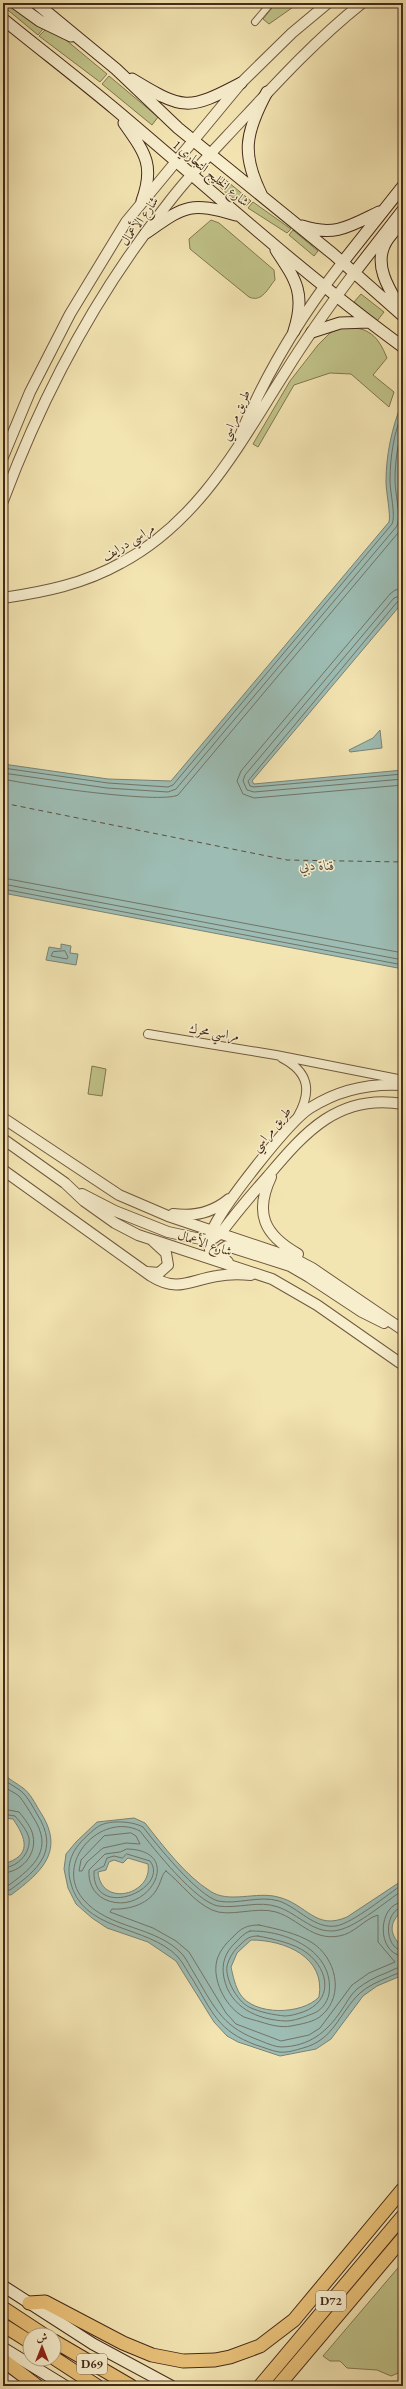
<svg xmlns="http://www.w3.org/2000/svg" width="406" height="2389" font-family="'EB Garamond',Amiri,serif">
<rect width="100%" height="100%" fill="#f3e5b2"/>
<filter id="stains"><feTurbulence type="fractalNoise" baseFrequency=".005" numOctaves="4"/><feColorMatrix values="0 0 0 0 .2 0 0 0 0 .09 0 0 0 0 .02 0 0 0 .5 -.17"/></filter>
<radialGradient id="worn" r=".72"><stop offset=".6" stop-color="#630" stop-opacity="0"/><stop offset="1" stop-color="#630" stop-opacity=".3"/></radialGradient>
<path fill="#c0c389" stroke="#837652" d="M 3,3 L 7,3 L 47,24 L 38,35 L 3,6 Z
M 276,3 L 299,3 L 269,24 L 263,19 Z
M 49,26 L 107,74 L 100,82 L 39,36 Z
M 109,76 L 158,117 L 152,125 L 102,84 Z
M 222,177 L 251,201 L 246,206 C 235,199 225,194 217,183 Z
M 253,202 L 291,229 L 287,233 L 248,208 Z
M 211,220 L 219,223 L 274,270 L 275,280 C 268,288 262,303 249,297 L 190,249 L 189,239 Z
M 293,230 L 318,251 L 314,256 L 289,235 Z
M 361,294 L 384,312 L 377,321 L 354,302 Z
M 344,327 C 369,327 378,336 387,358 L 373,375 L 394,392 L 389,407 L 351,374 L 330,373 L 294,385 L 258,447 L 253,444 L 290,381 L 318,345 L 330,333 Z
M 92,1066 L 106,1069 L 102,1096 L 88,1094 Z
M 403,2262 L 403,2371 L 391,2376 L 377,2370 L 347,2368 L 340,2361 L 330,2361 L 323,2356 Z"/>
<path fill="#9dbdb4" stroke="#7a8276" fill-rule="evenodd" d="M 402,402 L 403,602 L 252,781 L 254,784 L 403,770 L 403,969 L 3,893 L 3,764 L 108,779 L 171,781 L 389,522 C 391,516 386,491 386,482 C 386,454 392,428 402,402 Z
M 380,730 L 382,748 L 350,752 L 349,750 L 373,738 Z
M 61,944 L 71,946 L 70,953 L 78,954 L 76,965 L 46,960 L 49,947 L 61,949 Z
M 3,1774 C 9,1779 16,1783 23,1788 C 30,1793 35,1803 39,1810 C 66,1850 43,1871 11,1895 L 3,1894 L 3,1864 C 33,1856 26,1838 13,1819 L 3,1818 Z
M 134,1818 L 145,1823 C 164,1847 185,1875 210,1891 C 229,1904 256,1891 278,1897 C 307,1904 315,1931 347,1917 L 403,1880 L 403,1910 C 387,1924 390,1935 403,1948 L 403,1975 L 377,1986 L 363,1996 L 331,2039 L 316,2049 L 280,2056 L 238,2042 L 227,2036 L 214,2022 L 176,1961 L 148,1942 L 107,1928 L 92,1918 L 76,1904 L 68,1888 L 64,1869 L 66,1854 L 76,1842 L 97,1822 ZM 128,1858 L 148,1864 C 153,1895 101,1908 98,1872 L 106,1870 L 109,1862 L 114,1860 L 123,1863 ZM 251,1940 C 285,1940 326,1957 319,1997 C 302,2015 254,2016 240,1994 C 235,1986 233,1976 231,1967 L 237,1953 Z"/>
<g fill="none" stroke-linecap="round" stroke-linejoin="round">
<path stroke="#727467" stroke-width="1" d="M 403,454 L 401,481 L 403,508
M 403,589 L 395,590 L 390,594 L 241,771 L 237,781 L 243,794 L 254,798 L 403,785
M 403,595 L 394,598 L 245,775 L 243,781 L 247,790 L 254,792 L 403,779
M 403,600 L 398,601 L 248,781 L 250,786 L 254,787 L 403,774
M 3,768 L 108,783 L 168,787 L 173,785 L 392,524 C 396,516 390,492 390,481 C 390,456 394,433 403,410
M 3,773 L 107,788 L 168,792 L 176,789 L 397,526 C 401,516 395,493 395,480 C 395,461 398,443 403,425
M 3,779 C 30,785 160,804 178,795 L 403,527
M 3,878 L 403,953
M 3,884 L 403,960
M 3,889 L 403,965
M 65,951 L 68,957 L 67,959 L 51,956 L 53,952 Z
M 3,1779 C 9,1784 16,1787 21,1791 C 28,1797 33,1807 37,1814 C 60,1850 39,1869 10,1890 L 3,1890
M 3,1786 C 8,1790 14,1792 19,1796 C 24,1802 29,1810 33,1817 C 54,1849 35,1866 9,1885 L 3,1885
M 3,1809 L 19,1812 C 24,1818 32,1828 33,1836 C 37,1855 21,1872 3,1873
M 3,1814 L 15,1816 C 20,1822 27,1830 29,1838 C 31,1853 18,1867 3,1868
M 131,1833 L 136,1836 L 140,1844 L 126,1843 L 103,1848 L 87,1862 L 82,1871 L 79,1871 L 81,1860 L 104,1836 Z
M 127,1849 C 187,1850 147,1920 104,1899 C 93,1893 88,1882 89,1870 L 105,1854 L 120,1852 Z
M 127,1854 L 150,1861 C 171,1889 92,1922 94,1871 L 104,1866 L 107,1858 L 114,1856 L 122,1858 Z
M 166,1871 C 182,1884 193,1901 212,1910 C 229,1918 256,1906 276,1912 C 299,1919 312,1941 339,1936 C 354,1934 364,1919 378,1915 L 378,1942 L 395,1962 L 369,1973 L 352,1985 L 320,2028 L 309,2035 L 281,2041 L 236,2024 L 226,2013 L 189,1952 L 176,1941 L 153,1928 L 110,1912 L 112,1909 C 129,1910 150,1904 158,1887 C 161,1882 162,1873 166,1871 Z
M 403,1884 C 387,1895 353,1923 336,1926 C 314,1929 299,1908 279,1901 C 259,1895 237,1905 218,1901 C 197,1895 157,1845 143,1827 C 132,1821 107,1819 96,1828 C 79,1842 65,1856 70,1880 C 81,1933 147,1924 178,1957 C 184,1964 188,1973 193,1980 C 213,2013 218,2031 256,2045 C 263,2047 272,2051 279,2052 C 287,2053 296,2050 303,2048 C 334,2040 339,2013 360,1993 C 368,1986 379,1981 389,1977 C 393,1975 398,1973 403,1972
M 403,1890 C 385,1902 359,1925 339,1930 C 315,1936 299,1914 278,1907 C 259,1900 238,1909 218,1906 C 196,1902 154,1849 140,1831 C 101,1811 53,1863 83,1899 C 109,1930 156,1925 183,1955 C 187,1960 190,1967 194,1973 C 212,2003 221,2026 256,2039 C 264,2042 274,2047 282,2047 C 309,2046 326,2033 341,2011 C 346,2004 350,1995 357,1989 C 366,1982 375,1977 386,1973 C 391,1971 397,1967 403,1967
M 403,1902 C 377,1904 376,1954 403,1956
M 403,1907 C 384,1910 383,1948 403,1951
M 259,1925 C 277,1929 296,1933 311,1942 C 336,1957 345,1995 322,2015 C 315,2022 301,2024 291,2026 C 282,2028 270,2025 261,2022 C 255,2020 249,2019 244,2017 C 227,2008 214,1984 216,1965 C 217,1954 225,1944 233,1937 C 241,1928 247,1925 259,1925 Z
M 250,1931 C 286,1930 335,1951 329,1994 C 327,2003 321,2011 312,2014 C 304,2017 294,2021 286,2021 C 257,2020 230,2007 224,1978 C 221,1964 225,1952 236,1942 C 240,1938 244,1933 250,1931 Z
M 258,1936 C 273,1939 294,1943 307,1953 C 330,1971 333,2001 303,2012 C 297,2014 290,2016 285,2016 C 274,2015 259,2012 249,2007 C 237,2001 225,1979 227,1966 C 229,1958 234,1950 240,1945 C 246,1939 249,1936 258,1936 Z"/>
<path stroke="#5c4f40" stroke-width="1" stroke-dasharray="5 4" stroke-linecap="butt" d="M 3,803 L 287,860 L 403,862"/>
<g stroke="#715940" stroke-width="8">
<path id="pedestrian" d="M 255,22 L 271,3"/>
</g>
<g stroke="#715940" stroke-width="10">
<path id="minor" d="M 148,1034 L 276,1055 L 403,1080
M 282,1058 C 309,1072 312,1091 298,1116
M 3,2375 L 18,2386"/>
</g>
<g stroke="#715940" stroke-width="12">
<path id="tertiary" d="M 239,438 C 265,375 300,317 342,263
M 3,457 L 30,392 L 70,314 L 126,222 L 241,83 L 292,33 L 328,3
M 3,501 C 43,394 98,291 169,202 C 191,173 217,147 242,120 C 280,79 318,38 362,3
M 3,598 C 44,592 84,584 121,563 C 200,521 240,443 286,371 C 307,337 330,305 354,273
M 3,1118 L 119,1195 L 168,1216 L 293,1258 L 312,1268 L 403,1330
M 3,1139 L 65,1183 L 84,1201 L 115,1223 L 138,1235 L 272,1279 L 317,1305 L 403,1365
M 3,1170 L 151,1276 C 178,1293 190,1280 217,1276 C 228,1274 240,1274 251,1275
M 271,1177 C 254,1213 264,1235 298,1254
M 82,1194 L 115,1211 L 168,1232 L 205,1240 L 214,1238 L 221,1233 C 236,1213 252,1194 268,1176 C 305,1132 339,1093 403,1104
M 173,1214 C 194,1217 212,1213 229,1199
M 212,1258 C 209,1249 208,1240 212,1231 C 221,1208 289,1121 310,1108 C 338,1090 370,1083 403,1085
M 228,1262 L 221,1255 L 222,1249 L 227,1246 L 290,1266 L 309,1277 L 362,1312 L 384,1323
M 147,1272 L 159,1273 L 168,1265 L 166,1253 L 153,1241"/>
</g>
<g stroke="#462a1a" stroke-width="13">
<path id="secondary" d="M 15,3 L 40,21 L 71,36
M 36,3 L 116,69 L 178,128 L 333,254 L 403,316
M 3,19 C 41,50 79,79 116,110 C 211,190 303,274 403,347
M 132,79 C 183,110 188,111 241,83
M 124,123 C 145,153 155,165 142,201
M 262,196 C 241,154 245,133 267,92
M 302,226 C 335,237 350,226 379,212
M 146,233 C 185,206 189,201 236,215
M 276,250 C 296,280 306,294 294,331
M 342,263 L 403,186
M 354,273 L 403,210
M 403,313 C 392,293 374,269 384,246 C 388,236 397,229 403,221
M 312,332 L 340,323 L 369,322
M 3,2286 L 93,2344 L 171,2386
M 3,2348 L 65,2386"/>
</g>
<g stroke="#462a1a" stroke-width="15">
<path id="primary" d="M 29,2303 L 45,2302 L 123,2343 L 152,2355 L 183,2361 L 215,2360 L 230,2357 L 260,2346 L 294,2320 L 403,2189
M 3,2308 L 44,2335
M 3,2325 L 30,2342
M 54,2341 L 131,2386
M 54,2358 L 97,2386
M 3,2360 L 37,2386
M 260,2386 L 403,2216
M 278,2386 L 403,2238"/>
</g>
<use href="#pedestrian" stroke="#f7eecd" stroke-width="6"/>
<use href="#minor" stroke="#f7eecd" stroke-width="8"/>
<use href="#tertiary" stroke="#f7eecd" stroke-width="10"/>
<use href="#secondary" stroke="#f7eecd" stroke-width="11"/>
<use href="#primary" stroke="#eac279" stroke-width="13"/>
</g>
<g text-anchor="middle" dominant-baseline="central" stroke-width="3" stroke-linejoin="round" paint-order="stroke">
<g fill="#f7eecd" stroke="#7b6550" stroke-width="1">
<rect x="316" y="2291" width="30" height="20" rx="3"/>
<rect x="77" y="2354" width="30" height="20" rx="3"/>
</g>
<g font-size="12" font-weight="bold" fill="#462a1a">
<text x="331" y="2301">D72</text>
<text x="92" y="2364">D69</text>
</g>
<g font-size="13" fill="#462a1a" stroke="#f7eecd">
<text transform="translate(211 173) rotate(40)">شارع الخليج التجاري 1</text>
<text transform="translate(139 221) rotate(-55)">شارع الأعمال</text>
<text transform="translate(235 415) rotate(-65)">طريق مراسي</text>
<text transform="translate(128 542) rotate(-32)">مراسي درايف</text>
<text transform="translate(214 1032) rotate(9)">مراسي محرك</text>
<text transform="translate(271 1129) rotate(-50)">طريق مراسي</text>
<text transform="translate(205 1243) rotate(18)">شارع الأعمال</text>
</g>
<g font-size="14" font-style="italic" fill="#5c4f40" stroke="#f7eecd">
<text x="317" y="865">قناة دبي</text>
</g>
</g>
<rect width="406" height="2389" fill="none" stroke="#f3e5b2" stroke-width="16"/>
<rect x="4" y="4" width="398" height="2381" fill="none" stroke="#462a1a" stroke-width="2"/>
<rect x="8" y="8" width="390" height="2373" fill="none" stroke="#462a1a"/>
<g transform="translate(42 2347)"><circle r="19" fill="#f7eecd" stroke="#b0a085"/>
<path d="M0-3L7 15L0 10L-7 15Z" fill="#8f2418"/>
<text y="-6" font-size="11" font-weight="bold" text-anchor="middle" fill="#462a1a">ش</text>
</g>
<rect width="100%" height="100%" filter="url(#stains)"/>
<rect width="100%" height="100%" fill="url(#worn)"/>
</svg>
